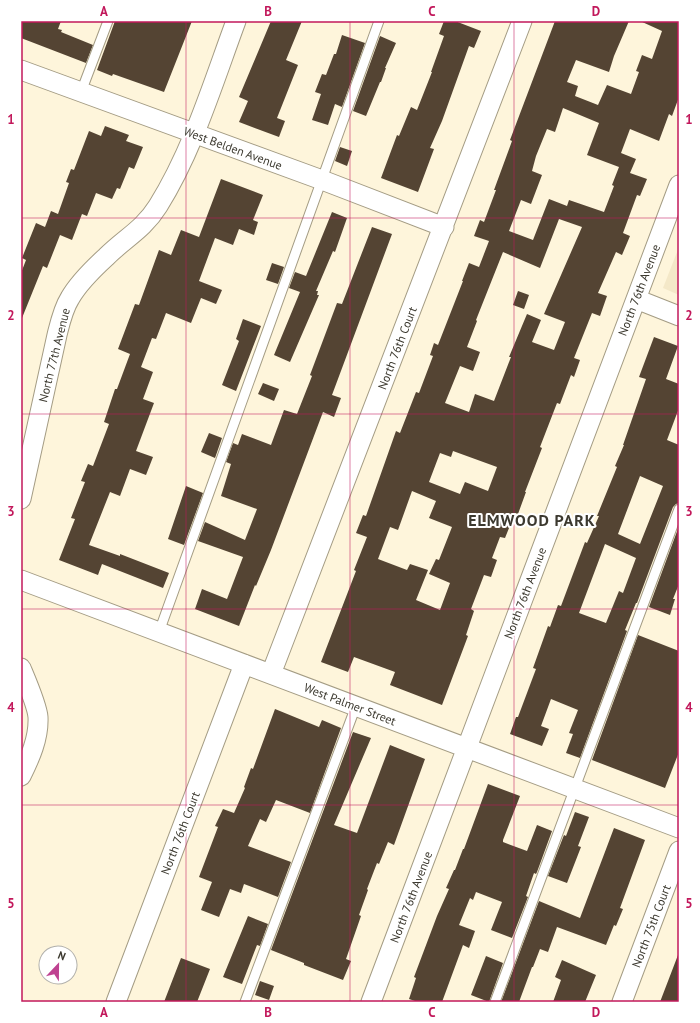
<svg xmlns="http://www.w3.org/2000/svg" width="700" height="1023" font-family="'PT Sans',sans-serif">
<rect width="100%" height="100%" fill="#fef5db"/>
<path fill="#f4e8c8" d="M 679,247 L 679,295 L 663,288 Z"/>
<path fill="#544433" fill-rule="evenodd" d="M 21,21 L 61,21 L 58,29 L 62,30 L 61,32 L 93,45 L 86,63 L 21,38 Z
M 115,21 L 192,21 L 164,92 L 113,74 L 112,76 L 97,70 Z
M 271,21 L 302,21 L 286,60 L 298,65 L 277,118 L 285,121 L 279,137 L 239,122 L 248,101 L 239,97 Z
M 444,21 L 455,21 L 481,31 L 474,48 L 469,46 L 442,121 L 430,148 L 434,149 L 418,192 L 381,178 L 397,135 L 399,136 L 411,107 L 417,110 L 432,72 L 431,72 L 444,36 L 439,34 Z
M 555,21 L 629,21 L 614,56 L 609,72 L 576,60 L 567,82 L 578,86 L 575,96 L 598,105 L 607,85 L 631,94 L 639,72 L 636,71 L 642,55 L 652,59 L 662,31 L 640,21 L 679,21 L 679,97 L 672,116 L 669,114 L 659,141 L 630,129 L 621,153 L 636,159 L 630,173 L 647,179 L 640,196 L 637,195 L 623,233 L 630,236 L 622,255 L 616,252 L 598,293 L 607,296 L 600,316 L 592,313 L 574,358 L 580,360 L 574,377 L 571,375 L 560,404 L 557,403 L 540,447 L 542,448 L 525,492 L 526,492 L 518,514 L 515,513 L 505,538 L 500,537 L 492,558 L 497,560 L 491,577 L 484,575 L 471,609 L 474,611 L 466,635 L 468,636 L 442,705 L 390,685 L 395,672 L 354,657 L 348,672 L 321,662 L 356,571 L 354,570 L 367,537 L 356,533 L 363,515 L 366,516 L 396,431 L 400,433 L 416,392 L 419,393 L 433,356 L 430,355 L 434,343 L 438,345 L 463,281 L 462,281 L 469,263 L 479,267 L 489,241 L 474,236 L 480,220 L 484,222 L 496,190 L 494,190 L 512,141 L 510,140 ZM 563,108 L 599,123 L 587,155 L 619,167 L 612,185 L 614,186 L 604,212 L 569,200 L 567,206 L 549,199 L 533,240 L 509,231 L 521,200 L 531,204 L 542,175 L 532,171 L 536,156 L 547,129 L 555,132 ZM 559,219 L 582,227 L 544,314 L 565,322 L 554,350 L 532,342 L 541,320 L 527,314 L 509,357 L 511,357 L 494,401 L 475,394 L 469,412 L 445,403 L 460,366 L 473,371 L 480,352 L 467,347 L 477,321 L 476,320 L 503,252 L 540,268 ZM 453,451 L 497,467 L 488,491 L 465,482 L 460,494 L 429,482 L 440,453 L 451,457 ZM 412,491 L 436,501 L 429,518 L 452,527 L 439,560 L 436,559 L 429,574 L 450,583 L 440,610 L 416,600 L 428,570 L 410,564 L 407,570 L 378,559 L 390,527 L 398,530 Z
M 342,35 L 365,43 L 342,107 L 335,104 L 328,125 L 312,120 L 321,94 L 315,92 L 322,74 L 326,75 L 334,54 L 336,54 Z
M 380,36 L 396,43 L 385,68 L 386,68 L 381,82 L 380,82 L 366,116 L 353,111 Z
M 105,126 L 129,135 L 126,141 L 143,147 L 134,169 L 129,167 L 120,189 L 117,188 L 112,199 L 96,193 L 87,216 L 82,214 L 72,240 L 60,235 L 47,268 L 43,266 L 22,318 L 21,318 L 21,273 L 26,260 L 22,258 L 36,223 L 45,227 L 51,211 L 58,214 L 69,183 L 66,182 L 71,169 L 74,170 L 89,131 L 101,136 Z
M 340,147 L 352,151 L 347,166 L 335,161 Z
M 221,179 L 263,195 L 253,220 L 258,222 L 254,235 L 239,229 L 233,245 L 215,238 L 199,281 L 222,290 L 216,304 L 201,298 L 191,323 L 166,313 L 156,339 L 152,338 L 141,367 L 153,372 L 143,399 L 154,403 L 136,451 L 153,457 L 146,475 L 130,469 L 120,496 L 110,492 L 89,545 L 120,556 L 120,554 L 169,573 L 163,588 L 102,564 L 98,575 L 59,560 L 75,519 L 71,518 L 85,482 L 81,481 L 88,464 L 93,466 L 109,424 L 104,422 L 115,389 L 117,389 L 130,354 L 118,349 L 135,304 L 139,305 L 159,250 L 171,255 L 181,230 L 199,237 Z
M 332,212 L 347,218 L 335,252 L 333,251 L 316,291 L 318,291 L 317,295 L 319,295 L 290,362 L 274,355 L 300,292 L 289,288 L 295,272 L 306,276 Z
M 372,227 L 392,234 L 332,395 L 341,398 L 334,417 L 323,412 L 271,550 L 256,586 L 255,585 L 239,626 L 195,609 L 202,589 L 227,599 L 243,557 L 198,541 L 205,522 L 245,540 L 257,509 L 221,496 L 231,464 L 226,462 L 233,443 L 238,445 L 242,434 L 271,445 L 284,410 L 297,414 L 312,376 L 310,375 L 337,303 L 342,304 Z
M 272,263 L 284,267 L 278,284 L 266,280 Z
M 518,291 L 529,295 L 524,309 L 513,305 Z
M 243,319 L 261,326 L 236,391 L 222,385 L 239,341 L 236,339 Z
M 654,337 L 678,346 L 666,379 L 679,384 L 679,408 L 667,440 L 679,445 L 679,503 L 676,504 L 673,507 L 637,603 L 636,603 L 625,630 L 627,631 L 580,758 L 566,753 L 573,734 L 569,733 L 578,710 L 551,699 L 541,726 L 549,729 L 542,746 L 510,734 L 516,717 L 518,717 L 536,669 L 533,668 L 548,626 L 550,627 L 558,605 L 561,606 L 585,542 L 587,543 L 599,516 L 597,516 L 617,467 L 615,466 L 624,445 L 623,445 L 646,379 L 639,377 ZM 640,476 L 663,486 L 640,544 L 618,534 ZM 605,544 L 636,558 L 623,593 L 619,591 L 606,623 L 579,613 Z
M 263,383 L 279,389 L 274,401 L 258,394 Z
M 209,433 L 222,438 L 215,458 L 201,452 Z
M 186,486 L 203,493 L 184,545 L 168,539 Z
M 679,526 L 679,584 L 673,599 L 675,599 L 670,615 L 649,607 Z
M 638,635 L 679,651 L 679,752 L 665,788 L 592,760 Z
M 275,709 L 319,727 L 322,720 L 341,728 L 310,813 L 276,800 L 266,822 L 260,819 L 248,846 L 291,862 L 278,897 L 244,884 L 241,893 L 230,889 L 219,917 L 201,910 L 212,882 L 199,877 L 218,827 L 215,826 L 223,809 L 234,813 L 245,788 L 244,787 L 251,768 L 253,769 Z
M 353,732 L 371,738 L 334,825 L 357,833 L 390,745 L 425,759 L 394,845 L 388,842 L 379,864 L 377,863 L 367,889 L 368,890 L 359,915 L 361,916 L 346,959 L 351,961 L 343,980 L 304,965 L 304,963 L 271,950 Z
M 488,784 L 520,796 L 503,840 L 503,842 L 527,851 L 537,825 L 552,831 L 537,872 L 536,874 L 534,873 L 526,896 L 528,897 L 512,938 L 491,930 L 502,902 L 476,892 L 473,900 L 470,898 L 459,925 L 475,931 L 469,948 L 463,945 L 442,1002 L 418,1002 L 409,999 L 416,978 L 414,977 L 437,916 L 449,889 L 446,888 L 454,870 L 455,870 L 463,849 L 464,849 Z
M 575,812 L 589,817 L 578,846 L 581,847 L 567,883 L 548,876 L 564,835 L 566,836 Z
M 614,828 L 645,840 L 620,908 L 623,909 L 616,926 L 614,925 L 606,945 L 557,927 L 548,952 L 540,949 L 533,967 L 532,967 L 519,1002 L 501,1002 L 539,901 L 580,918 Z
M 248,916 L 268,924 L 260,946 L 257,945 L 242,984 L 223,977 Z
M 678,955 L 679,955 L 679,1002 L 660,1002 Z
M 486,956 L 503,963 L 489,1002 L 471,995 Z
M 181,958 L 210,969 L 197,1002 L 164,1002 Z
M 562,960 L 596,975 L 585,1002 L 553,1002 L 561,980 L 555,977 Z
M 260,981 L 274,986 L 269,1000 L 255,995 Z"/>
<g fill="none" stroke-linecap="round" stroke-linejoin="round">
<g stroke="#a49c84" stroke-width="11">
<path id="lane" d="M 81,92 L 108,21
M 159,632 L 379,21
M 245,1002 L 356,706
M 495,1002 L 679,509"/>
</g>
<g stroke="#a49c84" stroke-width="21">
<path id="street" d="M 21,70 L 322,180 L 444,227
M 636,299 L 679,316
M 21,499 L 57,335 C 60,323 63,309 70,298 C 78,284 94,268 106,257 C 125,238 143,230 158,206 C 193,150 213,83 236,21
M 21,580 L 679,828
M 21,668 C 26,680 37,705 38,717 C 39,738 30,758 21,776
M 271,674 L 522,21
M 116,1002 L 244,664
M 371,1002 L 679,185
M 622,1002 L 679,851"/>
</g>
<use href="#lane" stroke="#fff" stroke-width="9"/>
<use href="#street" stroke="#fff" stroke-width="19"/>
</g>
<path fill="none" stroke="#c2185b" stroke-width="1" stroke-opacity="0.55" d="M 186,21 L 186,1002M 350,21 L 350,1002M 514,21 L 514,1002M 21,218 L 679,218M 21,414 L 679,414M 21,609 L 679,609M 21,805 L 679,805"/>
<g text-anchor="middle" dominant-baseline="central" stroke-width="4" stroke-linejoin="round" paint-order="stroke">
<g font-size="12" fill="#3c392f" stroke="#fff">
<text transform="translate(233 148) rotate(20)">West Belden Avenue</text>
<text transform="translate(639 290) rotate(-69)">North 76th Avenue</text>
<text transform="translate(397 348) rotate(-69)">North 76th Court</text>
<text transform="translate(54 355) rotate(-76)">North 77th Avenue</text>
<text transform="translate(525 593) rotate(-69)">North 76th Avenue</text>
<text transform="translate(350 704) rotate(21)">West Palmer Street</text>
<text transform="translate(180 833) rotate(-69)">North 76th Court</text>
<text transform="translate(411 897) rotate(-69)">North 76th Avenue</text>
<text transform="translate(651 926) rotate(-69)">North 75th Court</text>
</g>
<g font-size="16" font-weight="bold" letter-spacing="1" fill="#3c392f" stroke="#fff">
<text x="532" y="520">ELMWOOD PARK</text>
</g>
</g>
<rect width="700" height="1023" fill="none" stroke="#ffffff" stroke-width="44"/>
<g transform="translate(58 965) rotate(22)"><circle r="19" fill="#ffffff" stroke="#b1b0ac"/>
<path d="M0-3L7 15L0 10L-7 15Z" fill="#bf4291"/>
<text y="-6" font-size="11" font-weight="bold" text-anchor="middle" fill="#3c392f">N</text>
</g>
<rect x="22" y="22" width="656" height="979" fill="none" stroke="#c2185b" stroke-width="1.5"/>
<g font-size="13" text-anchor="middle" font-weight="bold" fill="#c2185b">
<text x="104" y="16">A</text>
<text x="268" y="16">B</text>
<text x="432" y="16">C</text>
<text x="596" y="16">D</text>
<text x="11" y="124">1</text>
<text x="689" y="124">1</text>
<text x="11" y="320">2</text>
<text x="689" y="320">2</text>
<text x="11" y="516">3</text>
<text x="689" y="516">3</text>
<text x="11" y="712">4</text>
<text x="689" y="712">4</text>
<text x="11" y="908">5</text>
<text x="689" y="908">5</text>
<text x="104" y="1017">A</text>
<text x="268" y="1017">B</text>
<text x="432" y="1017">C</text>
<text x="596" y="1017">D</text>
</g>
</svg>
